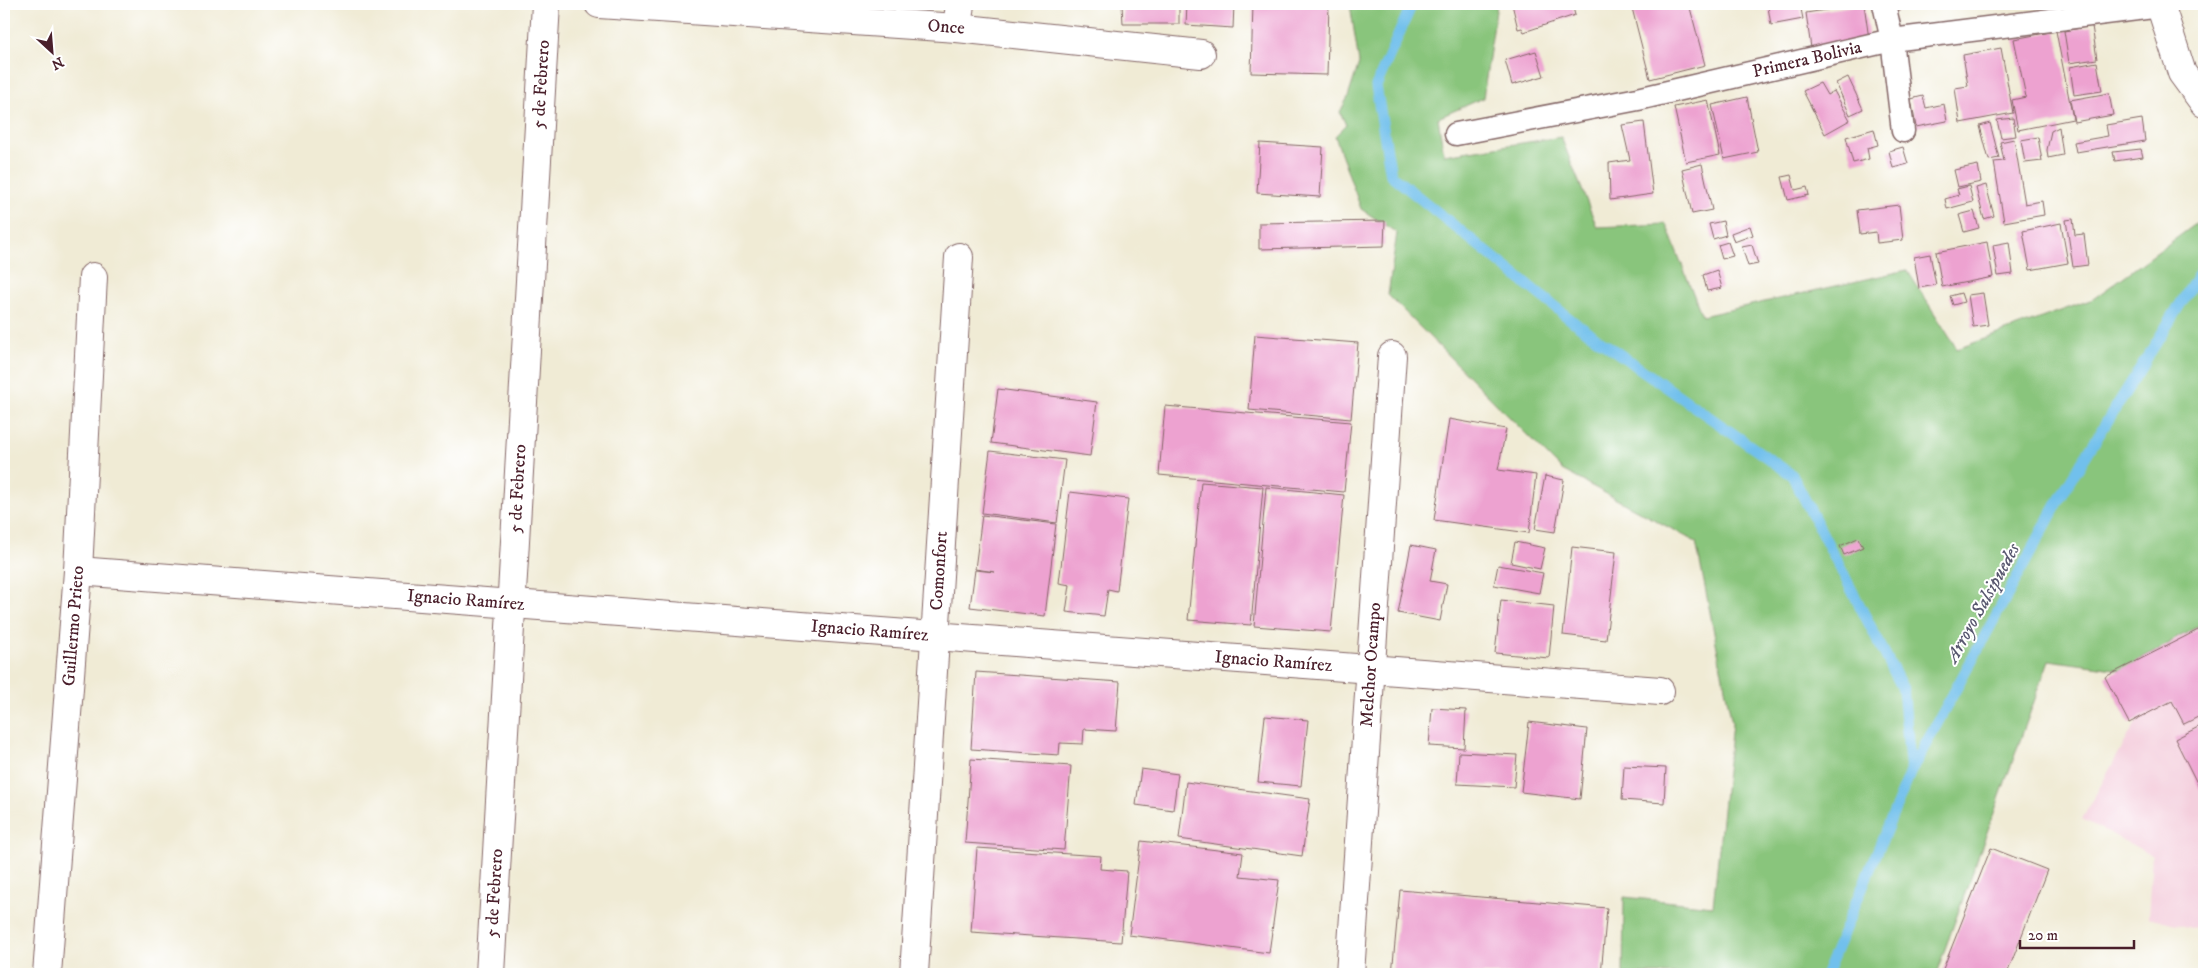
<svg xmlns="http://www.w3.org/2000/svg" width="2208" height="978" font-family="'IM FELL DW Pica',serif">
<rect width="100%" height="100%" fill="#fff"/>
<filter id="ink" filterUnits="userSpaceOnUse"><feTurbulence type="fractalNoise" baseFrequency=".02" numOctaves="2"/><feDisplacementMap in="SourceGraphic" scale="10" xChannelSelector="R" yChannelSelector="G"/><feConvolveMatrix kernelMatrix="1 2 1 2 8 2 1 2 1" color-interpolation-filters="sRGB"/></filter>
<filter id="wash" filterUnits="userSpaceOnUse"><feTurbulence type="fractalNoise" baseFrequency=".0096" numOctaves="4" result="noise"/><feDisplacementMap in="SourceGraphic" scale="20" xChannelSelector="R" yChannelSelector="G"/><feGaussianBlur stdDeviation="1.12" result="paint"/><feColorMatrix in="noise" values="0 0 0 0 0 0 0 0 0 0 0 0 0 0 0 0 0 1.4 0 .05"/><feComposite in="paint" operator="in"/></filter>
<g filter="url(#wash)">
<rect width="100%" height="100%" fill="#f0ebd5"/>
<path fill="#f4cfdd" d="M 2204,623 L 2204,931 L 2148,917 L 2152,855 L 2082,819 L 2145,706 L 2121,670 Z"/>
<path fill="#89c57b" stroke="#6a7253" d="M 1350,4 L 1497,4 L 1483,98 L 1438,118 L 1444,155 L 1561,137 L 1597,227 L 1666,224 L 1702,316 L 1907,270 L 1957,349 L 2093,299 L 2204,218 L 2204,623 L 2121,670 L 2049,660 L 1936,974 L 1623,974 L 1624,897 L 1713,906 L 1732,723 L 1696,542 L 1562,470 L 1388,295 L 1397,233 L 1361,209 L 1335,136 L 1346,125 L 1340,112 L 1348,97 L 1359,63 Z"/>
<g fill="none" stroke-linecap="round" stroke-linejoin="round">
<path stroke="#71c0ec" stroke-width="11" d="M 1412,4 L 1376,86 L 1391,175 L 1575,323 L 1792,475 L 1903,689 L 1911,771
M 1826,974 L 1911,771 L 2067,486 L 2204,266"/>
</g>
<g id="blocks">
<path fill="#eda2d0" d="M 1122,4 L 1179,4 L 1179,24 L 1123,24 Z
M 1187,4 L 1234,4 L 1233,28 L 1186,25 Z
M 1253,4 L 1329,4 L 1327,75 L 1251,73 Z
M 1512,4 L 1572,4 L 1575,15 L 1524,32 L 1522,28 L 1518,29 Z
M 1631,4 L 1689,4 L 1705,65 L 1650,79 Z
M 1788,4 L 1800,4 L 1803,19 L 1771,25 L 1768,7 Z
M 1864,4 L 1869,39 L 1811,48 L 1806,13 Z
M 1893,4 L 1923,4 L 1923,5 L 1895,11 Z
M 2092,26 L 2097,59 L 2069,63 L 2064,31 Z
M 2056,31 L 2073,119 L 2018,130 L 2012,100 L 2026,97 L 2014,39 Z
M 2001,48 L 2013,113 L 1960,123 L 1955,88 L 1968,86 L 1963,55 Z
M 1536,51 L 1544,76 L 1512,85 L 1505,60 Z
M 2097,62 L 2102,91 L 2074,95 L 2070,67 Z
M 1848,77 L 1863,109 L 1850,115 L 1836,83 Z
M 1820,83 L 1827,95 L 1834,91 L 1850,120 L 1825,134 L 1803,91 Z
M 2109,93 L 2113,115 L 2074,122 L 2070,100 Z
M 1923,96 L 1926,108 L 1944,104 L 1947,121 L 1916,127 L 1911,99 Z
M 1747,97 L 1758,152 L 1724,159 L 1712,105 Z
M 1708,100 L 1720,155 L 1686,162 L 1674,107 Z
M 2013,118 L 2016,136 L 2001,138 L 1997,120 Z
M 2142,119 L 2145,141 L 2076,152 L 2074,142 L 2108,136 L 2106,125 Z
M 1644,122 L 1653,194 L 1610,200 L 1609,163 L 1630,160 L 1622,125 Z
M 1990,123 L 1999,158 L 1989,160 L 1980,126 Z
M 2059,127 L 2063,155 L 2048,158 L 2047,150 L 2051,131 Z
M 1874,129 L 1878,145 L 1867,148 L 1869,159 L 1853,163 L 1846,137 Z
M 2038,137 L 2042,161 L 2025,163 L 2021,140 Z
M 2014,139 L 2025,204 L 2042,201 L 2044,215 L 2004,222 L 1994,162 L 2004,161 L 2000,142 Z
M 1260,143 L 1323,147 L 1320,197 L 1257,193 Z
M 1903,147 L 1908,164 L 1893,168 L 1889,151 Z
M 2141,149 L 2143,157 L 2115,161 L 2113,152 Z
M 1702,164 L 1712,210 L 1692,214 L 1682,169 Z
M 1978,165 L 1981,182 L 1958,187 L 1954,170 Z
M 1791,175 L 1795,190 L 1807,187 L 1809,195 L 1788,200 L 1782,177 Z
M 1986,185 L 1994,216 L 1984,219 L 1976,188 Z
M 1969,186 L 1973,202 L 1947,209 L 1945,199 L 1959,195 L 1957,189 Z
M 1899,205 L 1903,240 L 1877,243 L 1876,232 L 1860,234 L 1857,210 Z
M 1974,211 L 1979,228 L 1964,232 L 1959,215 Z
M 2073,219 L 2075,235 L 2084,234 L 2088,265 L 2073,267 L 2066,220 Z
M 1385,221 L 1384,246 L 1259,249 L 1259,223 Z
M 1723,221 L 1726,235 L 1713,239 L 1709,224 Z
M 2061,223 L 2068,263 L 2030,270 L 2023,231 Z
M 1750,226 L 1753,235 L 1734,242 L 1731,233 Z
M 1728,242 L 1733,256 L 1722,259 L 1718,245 Z
M 1987,242 L 1993,277 L 1942,287 L 1936,252 Z
M 2009,242 L 2013,274 L 1998,276 L 1993,245 Z
M 1752,245 L 1758,264 L 1748,266 L 1742,247 Z
M 1930,254 L 1936,285 L 1919,288 L 1914,257 Z
M 1717,270 L 1722,288 L 1707,291 L 1703,275 Z
M 1961,293 L 1964,302 L 1953,305 L 1950,296 Z
M 1983,293 L 1988,325 L 1973,327 L 1968,295 Z
M 1255,335 L 1358,343 L 1351,419 L 1249,410 Z
M 998,389 L 1097,402 L 1090,456 L 991,443 Z
M 1165,406 L 1351,422 L 1344,492 L 1159,475 Z
M 1449,419 L 1506,429 L 1498,470 L 1536,475 L 1529,533 L 1434,520 Z
M 990,451 L 1065,460 L 1057,523 L 982,513 Z
M 1545,476 L 1564,480 L 1555,532 L 1535,529 Z
M 1201,482 L 1263,487 L 1251,625 L 1188,620 Z
M 1266,487 L 1344,495 L 1331,632 L 1254,626 Z
M 1070,492 L 1128,499 L 1117,591 L 1108,589 L 1104,616 L 1066,612 L 1070,585 L 1059,583 Z
M 982,515 L 1056,524 L 1045,616 L 970,607 L 975,570 L 995,572 L 975,569 Z
M 1858,538 L 1863,547 L 1844,555 L 1840,546 Z
M 1515,542 L 1545,548 L 1540,569 L 1511,563 Z
M 1411,545 L 1436,550 L 1430,581 L 1447,584 L 1440,621 L 1398,613 Z
M 1572,547 L 1616,552 L 1606,640 L 1563,635 Z
M 1498,565 L 1543,573 L 1539,593 L 1494,585 Z
M 1501,600 L 1554,606 L 1549,658 L 1495,653 Z
M 2204,627 L 2204,714 L 2184,724 L 2172,701 L 2129,723 L 2105,677 Z
M 976,672 L 1120,682 L 1116,731 L 1084,729 L 1083,744 L 1060,743 L 1059,755 L 971,749 Z
M 1432,708 L 1466,710 L 1464,748 L 1429,746 Z
M 1265,716 L 1308,720 L 1301,786 L 1258,782 Z
M 1529,722 L 1587,729 L 1580,799 L 1521,792 Z
M 2204,724 L 2204,797 L 2175,739 Z
M 1459,752 L 1517,755 L 1514,787 L 1457,784 Z
M 971,759 L 1071,766 L 1064,850 L 965,843 Z
M 1624,766 L 1666,768 L 1664,803 L 1622,800 Z
M 1141,769 L 1178,774 L 1173,810 L 1136,805 Z
M 1186,782 L 1310,799 L 1302,856 L 1179,839 Z
M 1141,841 L 1243,853 L 1240,876 L 1279,880 L 1269,953 L 1129,935 Z
M 977,848 L 1101,856 L 1100,869 L 1127,871 L 1121,942 L 971,932 Z
M 1991,848 L 2047,870 L 2007,974 L 1941,974 Z
M 1400,890 L 1607,908 L 1601,974 L 1392,974 Z"/>
</g>
</g>
<g filter="url(#ink)">
<use href="#blocks" fill-opacity="0" stroke="#846666" stroke-width="1"/>
<g fill="none" stroke-linecap="round" stroke-linejoin="round">
<g stroke="#846666" stroke-width="25">
<g id="service">
<path d="M 1884,4 L 1892,40 L 1903,131"/>
<path id="s1" d="M 1456,134 L 1638,99 L 1892,40 L 2161,6"/>
</g>
</g>
<g stroke="#846666" stroke-width="30">
<g id="minor">
<path id="s2" d="M 599,4 L 957,28 L 1201,54"/>
<path d="M 2160,4 L 2182,73 L 2204,103"/>
<path d="M 957,28 L 960,4"/>
<path id="s3" d="M 78,571 L 1660,691"/>
<path id="s4" d="M 47,974 L 78,571 L 93,277"/>
<path id="s5" d="M 490,974 L 546,4"/>
<path id="s6" d="M 914,974 L 959,257"/>
<path id="s7" d="M 1350,974 L 1392,356"/>
</g>
</g>
<use href="#service" stroke="#fff" stroke-width="22"/>
<use href="#minor" stroke="#fff" stroke-width="28"/>
</g>
</g>
<g text-anchor="middle" dominant-baseline="central" stroke-width="4" stroke-linejoin="round" paint-order="stroke">
<g font-size="18" fill="#4a1f2b" stroke="#fff">
<text stroke="none"><textPath href="#s2" startOffset="348">Once</textPath></text>
<text stroke="none"><textPath href="#s1" startOffset="359">Primera Bolivia</textPath></text>
<text stroke="none"><textPath href="#s5" startOffset="891">5 de Febrero</textPath></text>
<text stroke="none"><textPath href="#s5" startOffset="486">5 de Febrero</textPath></text>
<text stroke="none"><textPath href="#s6" startOffset="404">Comonfort</textPath></text>
<text stroke="none"><textPath href="#s3" startOffset="389">Ignacio Ramírez</textPath></text>
<text stroke="none"><textPath href="#s4" startOffset="349">Guillermo Prieto</textPath></text>
<text stroke="none"><textPath href="#s3" startOffset="794">Ignacio Ramírez</textPath></text>
<text stroke="none"><textPath href="#s3" startOffset="1199">Ignacio Ramírez</textPath></text>
<text stroke="none"><textPath href="#s7" startOffset="310">Melchor Ocampo</textPath></text>
<text stroke="none"><textPath href="#s5" startOffset="81">5 de Febrero</textPath></text>
</g>
<g font-size="19" font-style="italic" fill="#58576f" stroke="#fff">
<text transform="translate(1983 603) rotate(-61)">Arroyo Salsipuedes</text>
</g>
</g>
<rect width="2208" height="978" fill="none" stroke="#fff" stroke-width="20"/>
<g transform="translate(52 52) rotate(154)" stroke="#ffffff" stroke-width="4" paint-order="stroke">
<path d="M0-4L9 19L0 12L-9 19Z" fill="#4a1f2b"/>
<text y="-8" font-size="14" font-weight="bold" text-anchor="middle" fill="#4a1f2b">N</text>
</g>
<path d="M2020 940v8h114v-8" fill="none" stroke="#4a1f2b" stroke-width="2.5"/>
<text x="2028" y="940" font-size="15" fill="#4a1f2b" stroke="#ffffff" stroke-width="4" paint-order="stroke">20 m</text>
</svg>
